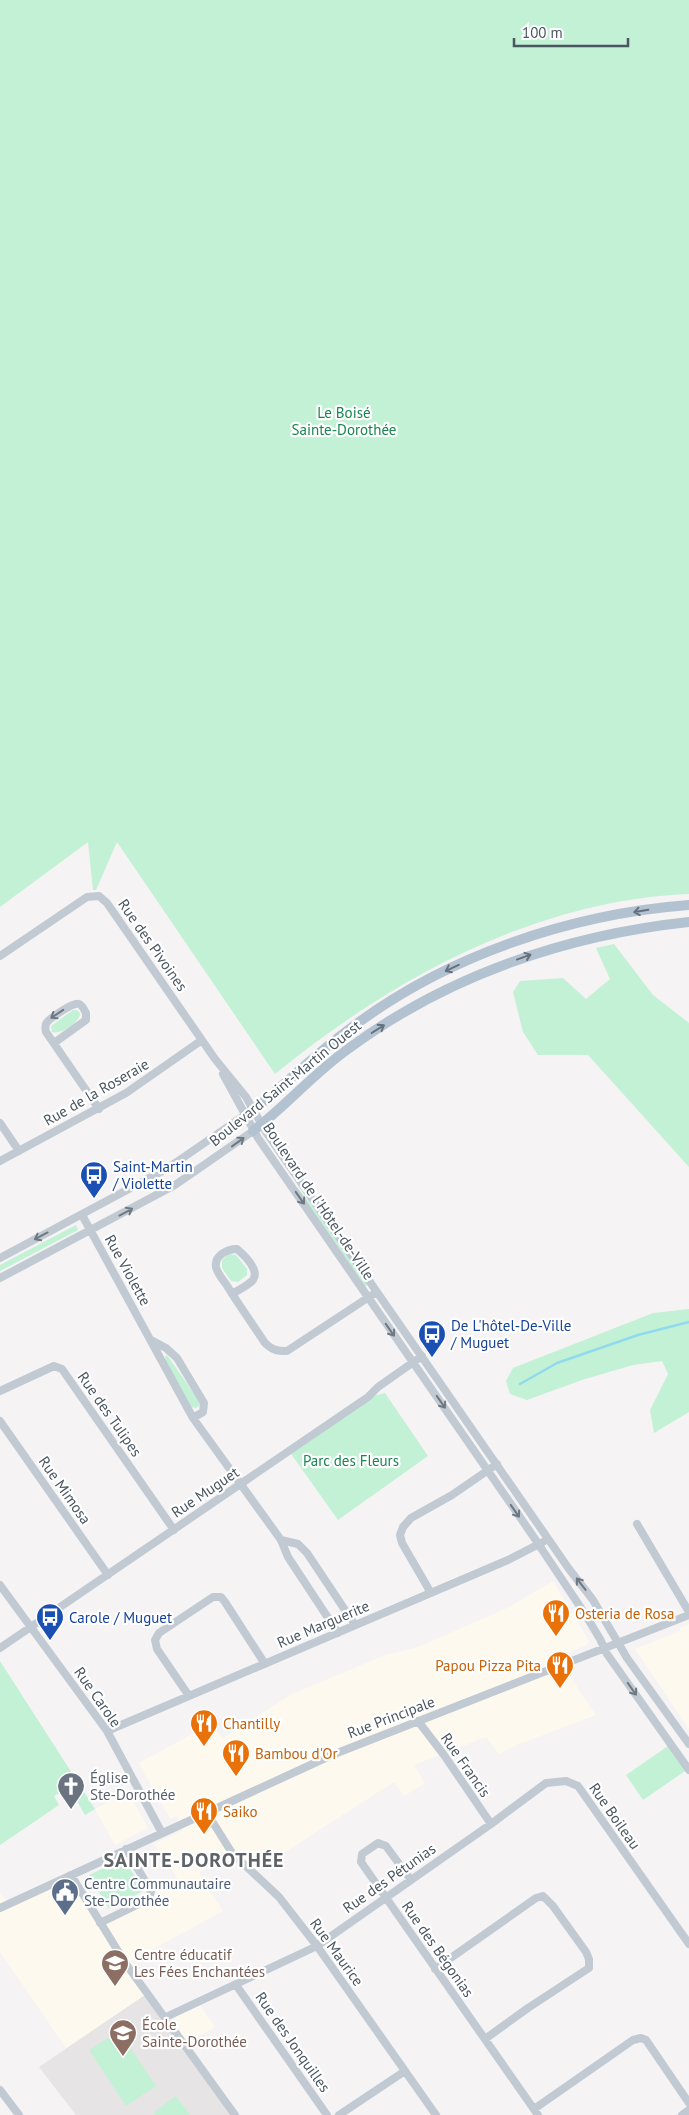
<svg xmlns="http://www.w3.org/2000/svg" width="689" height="2115" font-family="'PT Sans',sans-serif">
<rect width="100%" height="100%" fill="#f5f3f3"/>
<path fill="#fdf9ef" d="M 553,1581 L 589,1641 L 587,1645 L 557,1657 L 596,1715 L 517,1745 L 499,1754 L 486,1737 L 414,1765 L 425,1783 L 404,1796 L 394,1782 L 254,1872 L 232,1853 L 199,1873 L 223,1911 L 131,1961 L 148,1993 L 66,2048 L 0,1952 L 0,1893 L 9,1904 L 71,1875 L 100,1923 L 149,1899 L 178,1879 L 154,1844 L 183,1830 L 177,1816 L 170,1819 L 139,1763 L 210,1724 L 223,1738 L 292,1694 L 385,1655 L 418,1647 L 509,1607 Z
M 689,1624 L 689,1729 L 635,1649 L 680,1631 L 680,1628 Z
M 128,1791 L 148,1828 L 115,1845 L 95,1809 Z
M 197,2001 L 215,2027 L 186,2043 L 166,2017 Z"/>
<path fill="#e6e4e5" d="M 148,1993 L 235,2115 L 76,2115 L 39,2067 Z"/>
<path fill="#c3f1d5" d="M 0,0 L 689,0 L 689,894 C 536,900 391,979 275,1074 L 117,842 L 96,890 L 93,890 L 88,842 L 0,907 Z
M 614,944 L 653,995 L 689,1023 L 689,1167 L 588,1055 L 538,1055 L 523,1032 L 513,992 L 520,981 L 563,978 L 586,999 L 610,979 L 596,948 Z
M 73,1010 L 77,1010 L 80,1013 C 80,1022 61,1035 52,1032 L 51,1026 Z
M 298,1188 L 325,1222 L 368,1284 L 365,1287 L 297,1189 Z
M 76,1225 L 78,1230 L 0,1271 L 0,1265 Z
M 229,1254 L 236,1255 L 247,1269 L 247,1275 L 238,1282 L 231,1281 L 222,1268 L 222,1260 Z
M 689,1309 L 689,1412 L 654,1433 L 650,1410 L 668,1374 L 662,1361 L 633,1365 L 582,1380 L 527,1400 L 510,1394 L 506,1381 L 513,1368 L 653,1313 Z
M 167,1355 L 199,1401 L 200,1405 L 196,1408 L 191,1407 L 166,1361 L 165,1357 Z
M 385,1393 L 428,1456 L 338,1520 L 289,1451 L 368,1397 Z
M 0,1661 L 95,1809 L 85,1815 L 74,1796 L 71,1798 L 65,1790 L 54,1796 L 59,1805 L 0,1845 Z
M 671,1744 L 688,1769 L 643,1800 L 626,1775 Z
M 123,1859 L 145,1890 L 109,1909 L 89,1875 Z
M 119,2031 L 156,2086 L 126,2106 L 89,2050 Z
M 176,2096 L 190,2115 L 155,2115 L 153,2113 Z"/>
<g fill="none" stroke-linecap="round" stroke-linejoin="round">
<path stroke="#90daee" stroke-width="2.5" d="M 520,1384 L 557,1363 L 638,1335 L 689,1322"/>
<path stroke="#c1cad2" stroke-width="8" d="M 0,956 L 87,897 L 99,896 L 107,903 L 215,1059 L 246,1097 L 266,1132 L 569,1569 L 593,1600 L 627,1658 L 689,1744
M 54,1043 L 86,1020 L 86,1013 C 84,1009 82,1005 79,1004 C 73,1002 48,1019 46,1024 C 45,1028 45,1029 46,1032 L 99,1109
M 223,1074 L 258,1138 L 533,1536 L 585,1614 L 600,1639 L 607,1654 L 689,1770
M 0,1123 L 19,1151
M 0,1161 L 126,1093 L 202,1040
M 82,1215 L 193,1418 L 281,1540 L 288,1557 L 338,1633
M 0,1258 L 168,1168 L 245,1115
M 0,1278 L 175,1185 L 253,1131
M 232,1294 C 238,1290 249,1285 253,1280 C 260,1270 244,1255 237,1249 C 228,1249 214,1255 216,1267 C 217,1272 222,1279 226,1284 C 238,1304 252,1323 265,1343 C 272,1350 277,1351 287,1351 L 372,1295
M 151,1340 L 166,1348 L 177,1358 L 204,1403 L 203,1412 L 193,1418
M 0,1391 L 54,1366 L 62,1369 L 174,1530
M 0,1421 L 108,1575
M 637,1524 L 689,1612
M 281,1540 L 298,1544 L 307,1553 L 355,1625
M 0,1585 L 107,1731 L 162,1833
M 431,1593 L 402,1543 L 400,1535 L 403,1527 L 411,1518 L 452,1495 L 497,1464
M 0,1648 L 368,1397 L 378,1387 L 422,1356
M 189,1696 L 157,1649 L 155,1640 L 159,1633 L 213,1597 L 221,1597 L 225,1602 L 265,1664
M 418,1721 L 444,1755 L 491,1824
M 107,1731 L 508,1560 L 543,1542
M 207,1813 L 232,1853 L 279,1897 L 317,1946 L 436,2115
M 71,1875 L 126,1964 L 235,2115
M 411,1880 L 386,1846 L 378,1843 L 362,1854 L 361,1862 L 538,2115
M 0,1908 L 332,1755 L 689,1615
M 100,1923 L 149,1899 L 151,1891 L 126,1849
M 435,1969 L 536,1898 L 543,1896 L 553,1906 L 586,1952 L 589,1959 L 589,1968 L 528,2008 L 485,2039
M 236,1985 L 327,2115
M 166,2017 L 317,1946 L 491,1824 L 546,1783 L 566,1781 L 578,1786 L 689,1944
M 0,2090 L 19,2115
M 534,2109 L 633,2040 L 641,2038 L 646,2040 L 689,2103
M 339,2115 L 405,2071
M 682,2115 L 689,2110"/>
<path stroke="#b3c2d1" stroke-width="10" d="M 245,1115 L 261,1104 C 291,1079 319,1051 351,1028 C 446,956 570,914 689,905
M 253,1131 C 286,1106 314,1073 348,1049 C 448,975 567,935 689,922"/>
</g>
<defs><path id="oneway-shaft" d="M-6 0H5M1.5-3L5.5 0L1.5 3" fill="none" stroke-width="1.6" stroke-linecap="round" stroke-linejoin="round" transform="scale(1.25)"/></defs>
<g stroke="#64717d">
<use href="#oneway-shaft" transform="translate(641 911) rotate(170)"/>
<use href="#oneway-shaft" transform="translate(524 957) rotate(-20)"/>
<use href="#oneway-shaft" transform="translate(452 968) rotate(155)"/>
<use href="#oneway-shaft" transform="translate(378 1029) rotate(-32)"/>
</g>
<g stroke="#6e7983">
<use href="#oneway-shaft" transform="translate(57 1014) rotate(146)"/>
<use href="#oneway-shaft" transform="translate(238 1142) rotate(-36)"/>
<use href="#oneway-shaft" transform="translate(300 1198) rotate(55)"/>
<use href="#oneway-shaft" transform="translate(126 1212) rotate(-28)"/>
<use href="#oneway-shaft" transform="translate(41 1236) rotate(152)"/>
<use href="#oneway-shaft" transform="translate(390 1330) rotate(55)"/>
<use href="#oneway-shaft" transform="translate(441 1402) rotate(55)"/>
<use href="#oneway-shaft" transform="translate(515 1511) rotate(55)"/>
<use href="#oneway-shaft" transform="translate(581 1584) rotate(-128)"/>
<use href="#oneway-shaft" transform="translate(632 1689) rotate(55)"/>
</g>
<defs>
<g id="bus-pin" transform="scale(1.4375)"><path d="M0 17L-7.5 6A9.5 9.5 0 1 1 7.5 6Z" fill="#1a4fb4" stroke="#fff"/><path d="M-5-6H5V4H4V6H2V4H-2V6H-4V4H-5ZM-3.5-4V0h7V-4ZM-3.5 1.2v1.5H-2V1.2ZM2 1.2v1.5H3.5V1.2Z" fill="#fff"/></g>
<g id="restaurant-pin" transform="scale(1.4375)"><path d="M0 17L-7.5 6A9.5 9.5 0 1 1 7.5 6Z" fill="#e8710a" stroke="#fff"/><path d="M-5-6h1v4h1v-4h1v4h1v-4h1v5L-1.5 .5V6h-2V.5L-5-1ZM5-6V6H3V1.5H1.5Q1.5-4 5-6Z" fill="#fff"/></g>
<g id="church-pin" transform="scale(1.4375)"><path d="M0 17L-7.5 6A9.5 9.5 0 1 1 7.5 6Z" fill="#6b7280" stroke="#fff"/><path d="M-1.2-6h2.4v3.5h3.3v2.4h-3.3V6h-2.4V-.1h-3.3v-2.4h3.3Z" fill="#fff"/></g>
<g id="civic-pin" transform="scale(1.4375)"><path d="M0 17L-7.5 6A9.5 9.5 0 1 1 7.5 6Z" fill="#5c6f8a" stroke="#fff"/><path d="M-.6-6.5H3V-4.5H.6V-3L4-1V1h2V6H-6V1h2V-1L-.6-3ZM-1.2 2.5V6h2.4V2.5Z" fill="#fff"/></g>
<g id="school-pin" transform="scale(1.4375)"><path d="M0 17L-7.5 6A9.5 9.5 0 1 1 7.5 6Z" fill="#8d6e63" stroke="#fff"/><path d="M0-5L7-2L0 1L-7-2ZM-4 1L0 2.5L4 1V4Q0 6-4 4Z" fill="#fff"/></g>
</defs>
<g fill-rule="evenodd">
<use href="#bus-pin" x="94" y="1175"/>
<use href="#bus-pin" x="432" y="1334"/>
<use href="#restaurant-pin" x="556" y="1613"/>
<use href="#bus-pin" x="50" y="1617"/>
<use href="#restaurant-pin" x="560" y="1665"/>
<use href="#restaurant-pin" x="204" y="1723"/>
<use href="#restaurant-pin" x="236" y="1753"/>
<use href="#church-pin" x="71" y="1786"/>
<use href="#restaurant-pin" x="204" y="1811"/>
<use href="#civic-pin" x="65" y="1892"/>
<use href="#school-pin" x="115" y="1963"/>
<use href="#school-pin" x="123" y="2033"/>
</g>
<g text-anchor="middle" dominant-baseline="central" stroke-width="4.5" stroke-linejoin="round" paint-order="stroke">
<g font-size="15" fill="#17864f" stroke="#fff">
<text x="344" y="412">Le Boisé<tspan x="344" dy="17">Sainte-Dorothée</tspan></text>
<text x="351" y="1460">Parc des Fleurs</text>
</g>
<g font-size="15" fill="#4a5661" stroke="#fff">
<text transform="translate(153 945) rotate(55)">Rue des Pivoines</text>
<text transform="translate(285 1083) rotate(-39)">Boulevard Saint-Martin Ouest</text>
<text transform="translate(96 1092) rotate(-30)">Rue de la Roseraie</text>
<text transform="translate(319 1201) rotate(56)">Boulevard de l'Hôtel-de-Ville</text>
<text transform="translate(128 1270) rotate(61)">Rue Violette</text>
<text transform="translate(110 1414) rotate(55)">Rue des Tulipes</text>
<text transform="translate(65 1490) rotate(55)">Rue Mimosa</text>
<text transform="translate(205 1492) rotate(-34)">Rue Muguet</text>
<text transform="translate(323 1624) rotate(-23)">Rue Marguerite</text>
<text transform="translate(98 1697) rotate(55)">Rue Carole</text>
<text transform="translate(391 1717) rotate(-21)">Rue Principale</text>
<text transform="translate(466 1765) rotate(55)">Rue Francis</text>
<text transform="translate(615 1816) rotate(55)">Rue Boileau</text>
<text transform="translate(389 1878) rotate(-35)">Rue des Pétunias</text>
<text transform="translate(438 1949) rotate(55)">Rue des Bégonias</text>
<text transform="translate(337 1952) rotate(54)">Rue Maurice</text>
<text transform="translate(293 2042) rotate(55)">Rue des Jonquilles</text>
</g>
<g font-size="15" fill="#164399" stroke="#fff" text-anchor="start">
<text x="113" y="1166">Saint-Martin<tspan x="113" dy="17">/ Violette</tspan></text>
<text x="451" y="1325">De L'hôtel-De-Ville<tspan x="451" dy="17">/ Muguet</tspan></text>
<text x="69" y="1617">Carole / Muguet</text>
</g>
<g font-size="15" fill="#c56008" stroke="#fff" text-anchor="start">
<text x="575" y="1613">Osteria de Rosa</text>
<text x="541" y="1665" text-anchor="end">Papou Pizza Pita</text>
<text x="223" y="1723">Chantilly</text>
<text x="255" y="1753">Bambou d'Or</text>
<text x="223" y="1811">Saiko</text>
</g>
<g font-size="15" fill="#5b616d" stroke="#fff" text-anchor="start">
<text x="90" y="1777">Église<tspan x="90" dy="17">Ste-Dorothée</tspan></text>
</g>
<g font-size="15" fill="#4e5e75" stroke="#fff" text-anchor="start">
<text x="84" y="1883">Centre Communautaire<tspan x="84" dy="17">Ste-Dorothée</tspan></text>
</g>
<g font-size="15" fill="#785e54" stroke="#fff" text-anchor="start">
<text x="134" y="1954">Centre éducatif<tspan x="134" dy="17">Les Fées Enchantées</tspan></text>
<text x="142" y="2024">École<tspan x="142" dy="17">Sainte-Dorothée</tspan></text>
</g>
<g font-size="20" font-weight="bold" letter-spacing="1" fill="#5f6368" stroke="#fff">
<text x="194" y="1860">SAINTE-DOROTHÉE</text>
</g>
</g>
<path d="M514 38v8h114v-8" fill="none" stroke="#4a5661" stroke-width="2.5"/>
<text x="522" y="38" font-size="15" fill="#4a5661" stroke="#ffffff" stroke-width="4" paint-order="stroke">100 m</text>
</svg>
